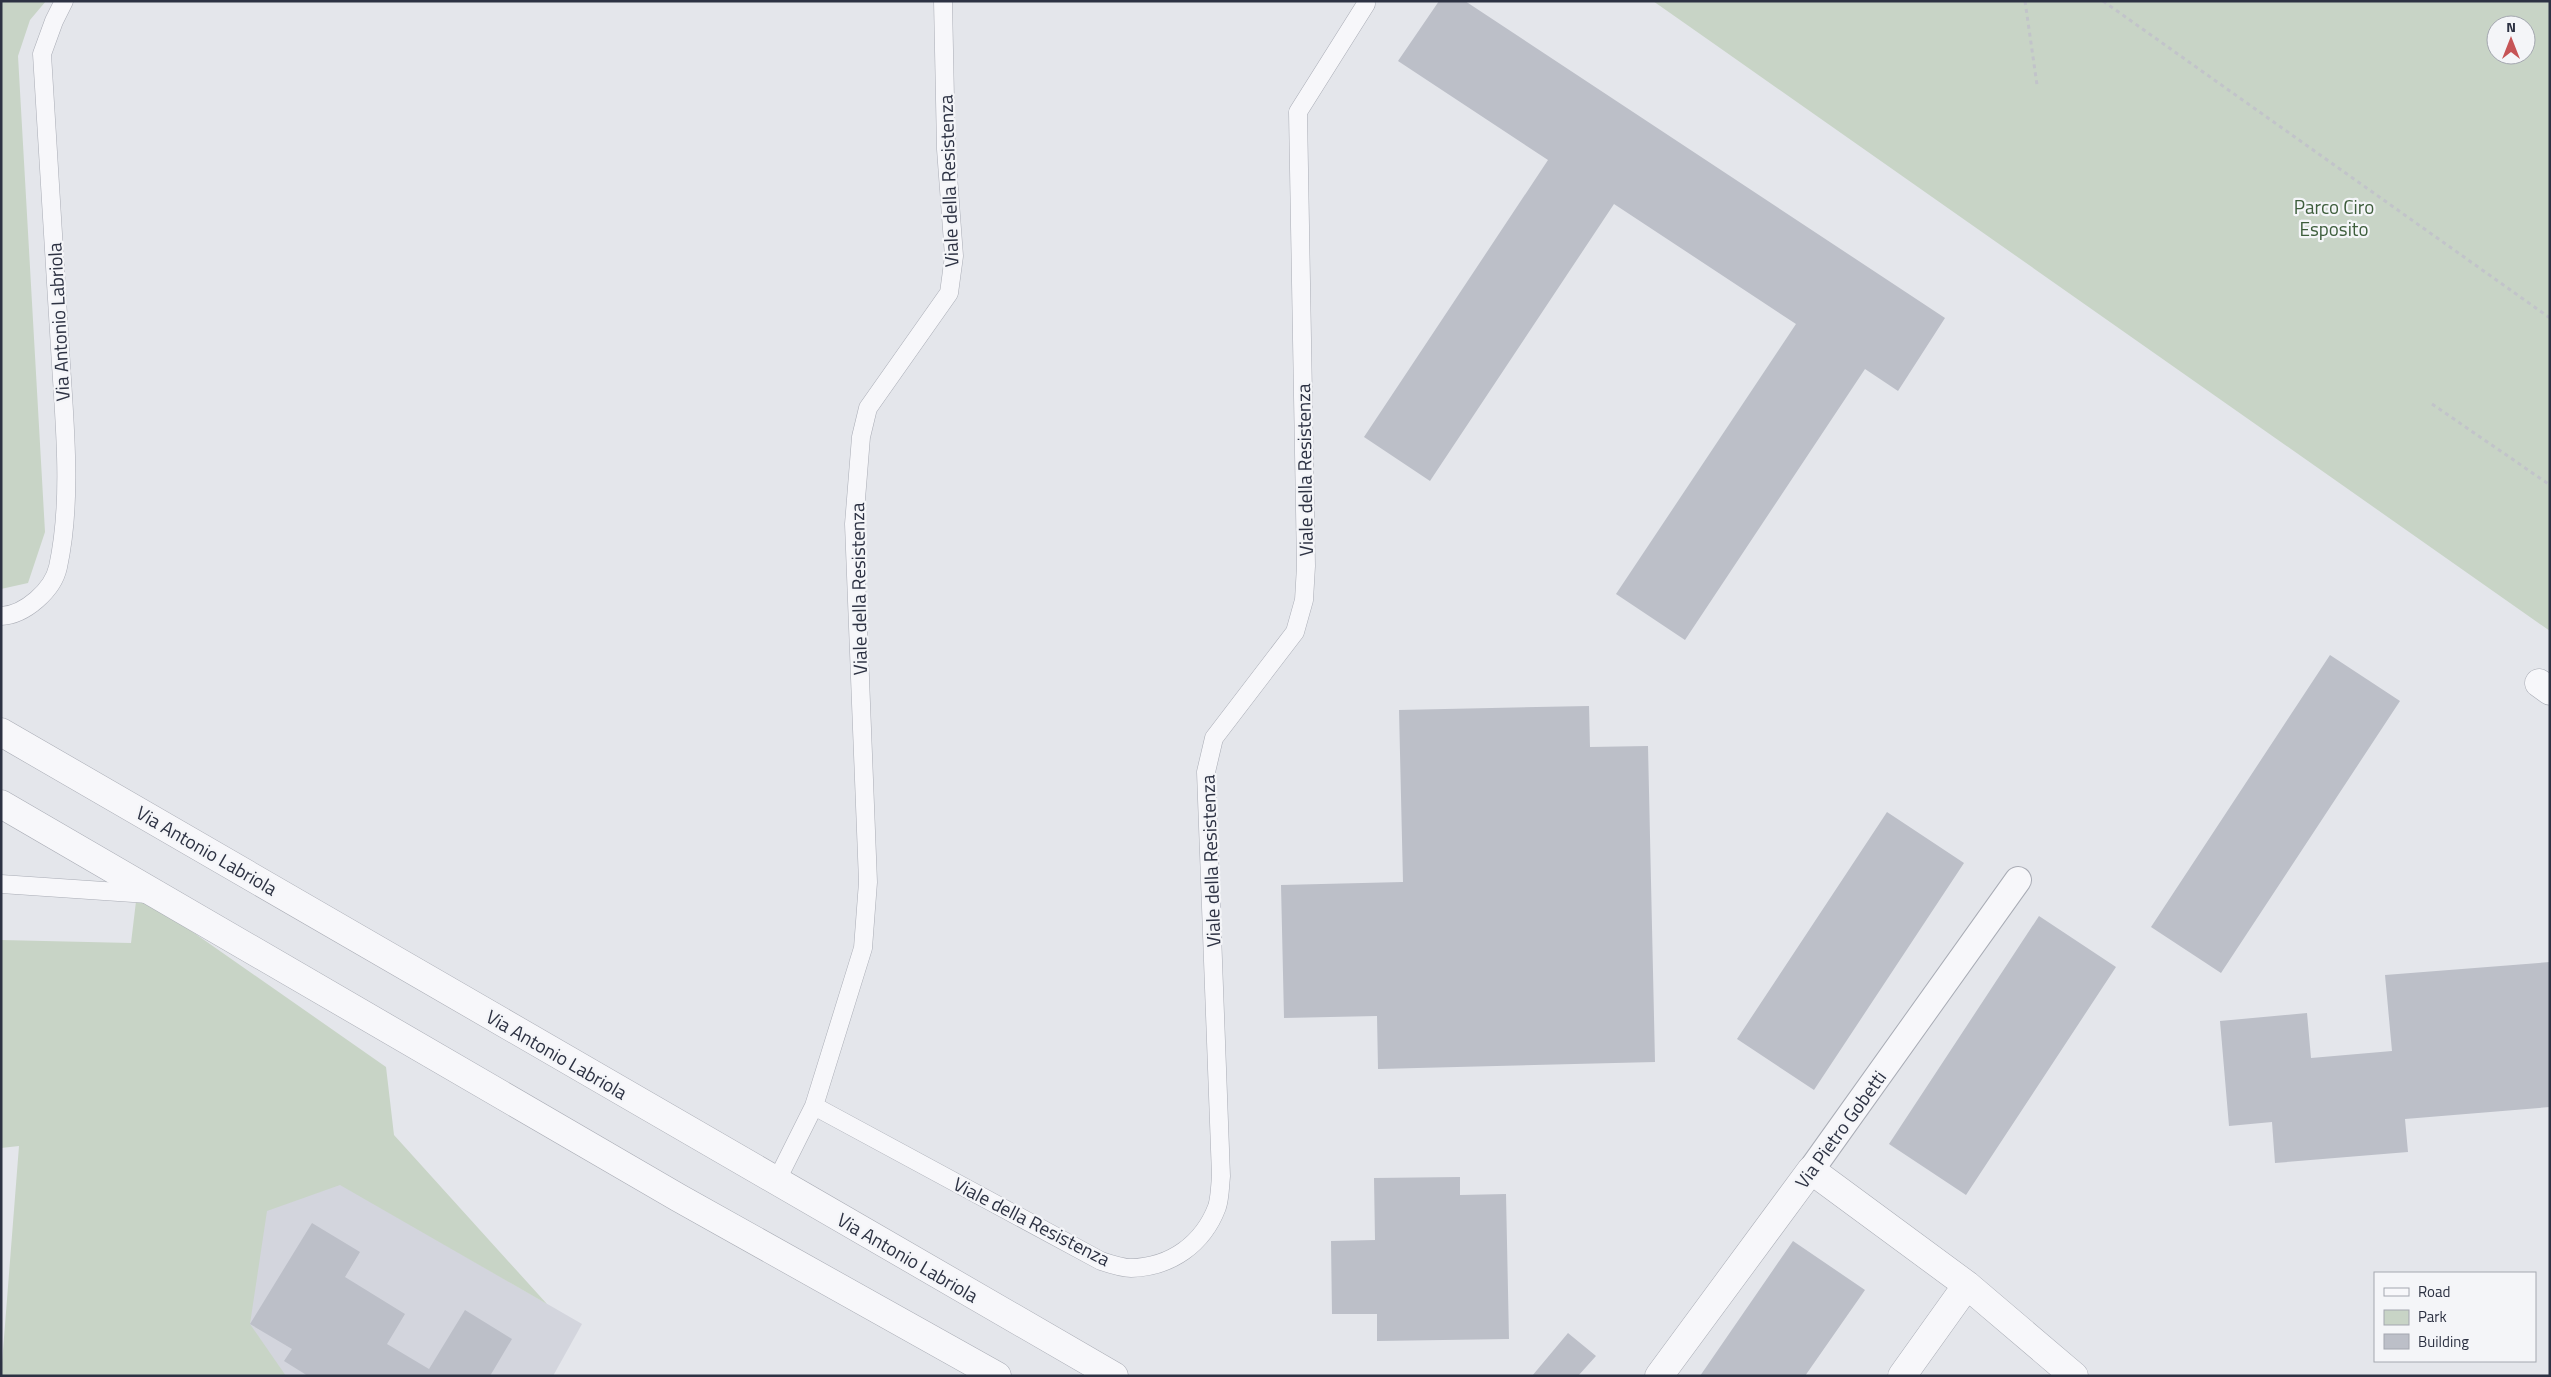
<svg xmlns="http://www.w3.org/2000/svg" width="2551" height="1377" font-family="'Titillium Web',sans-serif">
<rect width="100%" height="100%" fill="#e4e6eb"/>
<path fill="#d3d5dd" d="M 226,1118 L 582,1324 L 553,1376 L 232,1376 Z"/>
<path fill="#c8d4c6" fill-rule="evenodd" d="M 1,1 L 46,1 L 30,20 L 18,56 L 45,532 L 28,583 L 1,589 Z
M 1653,1 L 2550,1 L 2550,631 L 1720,48 ZM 2496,25 L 2526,25 L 2526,55 L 2496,55 Z
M 137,893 L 386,1067 L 394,1135 L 547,1304 L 340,1185 L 267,1211 L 250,1324 L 286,1376 L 1,1376 L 19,1146 L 1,1148 L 1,940 L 131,943 Z"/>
<path fill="#bcbfc8" d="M 1439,1 L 1465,1 L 1945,318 L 1898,391 L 1865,369 L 1685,640 L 1616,594 L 1796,324 L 1614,204 L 1430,481 L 1364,437 L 1548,160 L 1398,61 Z
M 2330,655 L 2400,701 L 2221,973 L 2151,927 Z
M 1589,706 L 1590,747 L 1648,746 L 1655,1062 L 1378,1069 L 1377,1016 L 1284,1018 L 1281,885 L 1403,882 L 1399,710 Z
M 1887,812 L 1964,863 L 1814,1090 L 1737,1039 Z
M 2039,916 L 2116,967 L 1966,1195 L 1889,1144 Z
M 2550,962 L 2550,1107 L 2405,1119 L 2408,1152 L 2275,1163 L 2272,1122 L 2229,1126 L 2220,1021 L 2307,1013 L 2311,1058 L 2392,1051 L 2385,975 Z
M 1460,1177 L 1460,1195 L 1506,1194 L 1509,1339 L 1377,1341 L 1377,1314 L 1332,1314 L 1331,1241 L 1375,1240 L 1374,1178 Z
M 312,1223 L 360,1252 L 345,1277 L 405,1314 L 387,1344 L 429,1369 L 465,1310 L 512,1339 L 490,1376 L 308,1376 L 284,1361 L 292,1349 L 250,1324 Z
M 1793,1241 L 1865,1290 L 1805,1376 L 1700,1376 Z
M 1568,1333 L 1596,1356 L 1578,1376 L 1532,1376 Z"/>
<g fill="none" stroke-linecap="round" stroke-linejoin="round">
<g stroke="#a9acb5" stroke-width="19">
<path id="service" d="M 1,616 C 25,615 53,590 58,567 C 73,498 64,418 60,348 C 54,250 48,152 42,54 L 54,21 L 64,1
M 1,884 L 148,894
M 814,1106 L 1101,1261 C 1110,1264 1122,1268 1131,1268 C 1171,1267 1203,1244 1217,1207 C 1220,1198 1220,1186 1221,1176 L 1206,772 L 1214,738 L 1295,632 L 1304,600 L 1306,566 L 1298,112 L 1366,4
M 776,1182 L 814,1106 L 863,948 L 868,882 L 854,524 L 861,437 L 868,408 L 949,293 L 954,256 L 946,149 L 943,1"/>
</g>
<g stroke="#a9acb5" stroke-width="28">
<path id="pedestrian" d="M 1811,1170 L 2018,880"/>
</g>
<g stroke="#a9acb5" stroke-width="29">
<path id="minor" d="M 2539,683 L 2550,691
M 1,732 L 1114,1376
M 1,804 L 679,1198 L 997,1376
M 1967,1285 L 2074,1376
M 1659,1376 L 1811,1170 L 1967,1285 L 1902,1376"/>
</g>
<path stroke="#c2c4ca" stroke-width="3" stroke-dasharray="4 4" stroke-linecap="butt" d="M 2025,1 L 2037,85
M 2103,1 L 2550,318
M 2432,404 L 2550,485"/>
<use href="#service" stroke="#f7f7fa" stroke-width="18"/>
<use href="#pedestrian" stroke="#f7f7fa" stroke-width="26"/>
<use href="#minor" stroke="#f7f7fa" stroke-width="28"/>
</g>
<g text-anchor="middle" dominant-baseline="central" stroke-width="4.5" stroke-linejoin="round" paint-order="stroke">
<g font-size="19" fill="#2d3243" stroke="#f4f5f8">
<text transform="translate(948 181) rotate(-92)">Viale della Resistenza</text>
<text transform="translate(58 322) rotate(-93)">Via Antonio Labriola</text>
<text transform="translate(1304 470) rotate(-91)">Viale della Resistenza</text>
<text transform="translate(858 589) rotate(-91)">Viale della Resistenza</text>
<text transform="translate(207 850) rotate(30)">Via Antonio Labriola</text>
<text transform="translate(1210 861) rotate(-92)">Viale della Resistenza</text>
<text transform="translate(557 1054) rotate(30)">Via Antonio Labriola</text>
<text transform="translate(1840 1129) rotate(-54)">Via Pietro Gobetti</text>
<text transform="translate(1032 1221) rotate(27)">Viale della Resistenza</text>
<text transform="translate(908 1257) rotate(30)">Via Antonio Labriola</text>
</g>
<g font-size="19" fill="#3d5d3b" stroke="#f4f5f8">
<text x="2334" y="206">Parco Ciro<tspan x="2334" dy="22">Esposito</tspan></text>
</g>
</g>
<rect width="2551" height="1377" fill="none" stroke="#2d3243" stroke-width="5"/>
<rect x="2374" y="1272" width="162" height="90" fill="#f4f5f8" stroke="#a4a7b0"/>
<rect x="2384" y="1288" width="25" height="8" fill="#f7f7fa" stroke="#a4a7b0"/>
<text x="2418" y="1297" font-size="15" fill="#2d3243">Road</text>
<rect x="2384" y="1310" width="25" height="15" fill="#c8d4c6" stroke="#a4a7b0"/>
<text x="2418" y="1322" font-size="15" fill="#2d3243">Park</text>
<rect x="2384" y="1334" width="25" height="15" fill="#bcbfc8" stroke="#a4a7b0"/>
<text x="2418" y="1347" font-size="15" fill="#2d3243">Building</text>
<g transform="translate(2511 40)"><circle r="24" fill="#f4f5f8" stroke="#a4a7b0"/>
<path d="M0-4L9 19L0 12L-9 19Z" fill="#c65456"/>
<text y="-8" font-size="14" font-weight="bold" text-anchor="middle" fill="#2d3243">N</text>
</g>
</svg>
